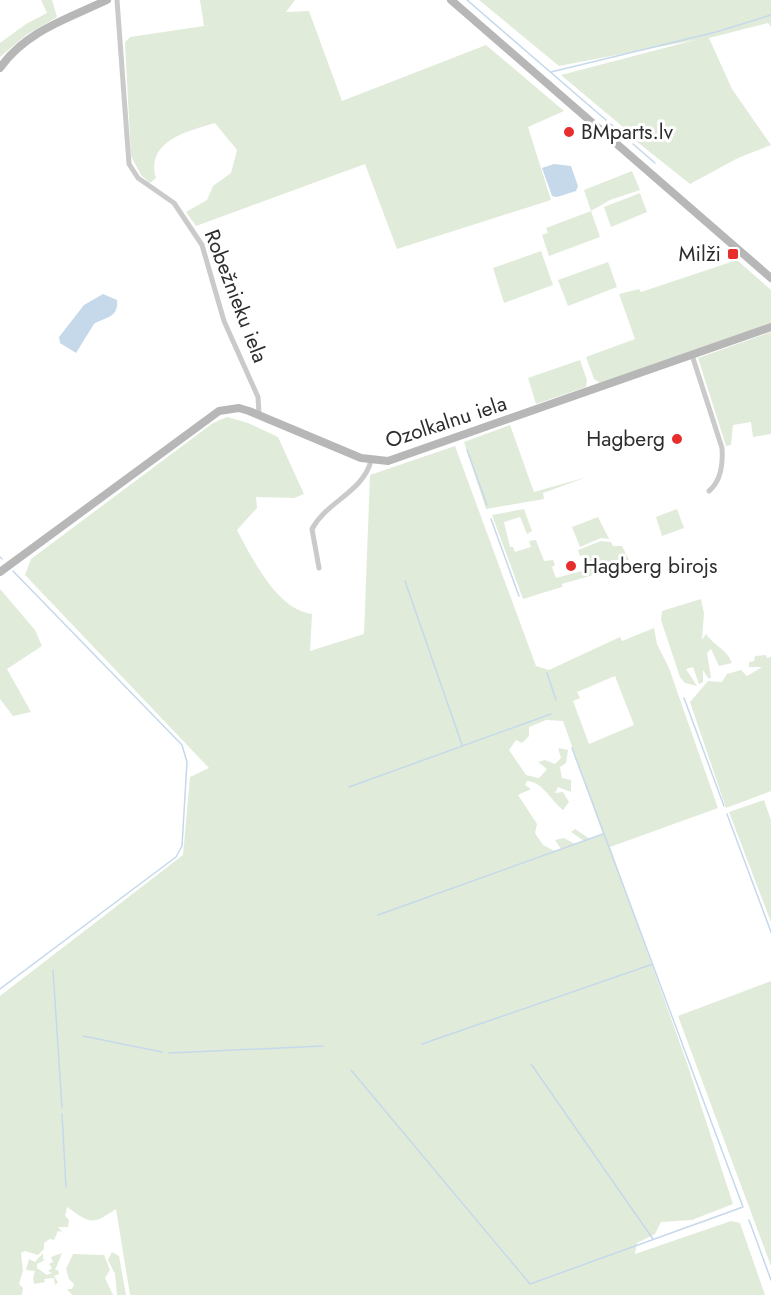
<svg xmlns="http://www.w3.org/2000/svg" width="771" height="1295" font-family="Jost,sans-serif">
<rect width="100%" height="100%" fill="#fff"/>
<path fill="#e1ebda" fill-rule="evenodd" d="M 41,0 L 52,0 L 57,17 L 26,35 L 0,57 L 0,43 L 26,24 L 47,13 Z
M 200,0 L 295,0 L 286,12 L 309,11 L 342,101 L 486,45 L 564,111 L 528,127 L 551,200 L 397,249 L 365,164 L 196,226 L 186,212 L 207,200 L 213,186 L 231,173 L 237,150 L 215,123 C 188,131 145,141 156,178 L 150,183 L 141,175 L 131,156 L 125,42 L 130,37 L 204,26 Z
M 479,0 L 771,0 L 771,27 L 768,23 L 709,38 L 732,89 L 771,145 L 738,158 L 690,184 L 636,141 L 649,133 L 640,123 L 629,132 L 561,75 L 695,40 L 559,66 Z
M 632,171 L 640,190 L 610,200 L 591,211 L 600,237 L 549,256 L 542,235 L 548,233 L 546,228 L 591,211 L 584,190 Z
M 640,193 L 647,212 L 611,227 L 604,207 Z
M 541,251 L 553,285 L 504,303 L 493,268 Z
M 737,260 L 771,290 L 771,323 L 600,383 L 594,379 L 586,357 L 635,339 L 619,294 L 639,289 L 641,292 Z
M 608,262 L 617,287 L 568,306 L 558,280 Z
M 771,332 L 771,434 L 753,437 L 751,422 L 733,425 L 731,445 L 726,446 L 698,358 Z
M 580,360 L 587,380 L 586,387 L 536,404 L 528,378 Z
M 227,417 L 248,423 L 278,437 L 304,494 L 294,498 L 256,497 L 257,508 L 237,530 C 252,558 277,610 312,614 L 310,651 L 364,634 L 370,475 L 455,446 L 536,666 L 549,670 L 620,637 L 622,641 L 654,628 L 657,644 L 669,668 L 718,808 L 610,847 L 688,1066 L 733,1204 L 692,1220 L 661,1222 L 655,1234 L 637,1243 L 635,1254 L 731,1221 L 740,1223 L 765,1295 L 130,1295 L 116,1209 C 91,1226 90,1223 67,1207 L 65,1216 L 69,1220 L 68,1227 L 58,1227 L 62,1232 L 58,1231 L 54,1240 L 50,1239 L 44,1243 L 44,1249 L 38,1255 L 25,1251 L 21,1253 L 23,1271 L 19,1284 L 23,1288 L 22,1295 L 0,1295 L 0,996 L 183,855 L 190,777 L 209,768 L 25,575 L 31,559 L 213,423 ZM 615,676 L 634,725 L 589,744 L 573,701 L 580,698 L 577,692 ZM 546,720 L 563,721 L 603,834 L 590,839 L 575,829 L 571,832 L 584,841 L 575,844 L 564,838 L 555,840 L 561,849 L 555,851 L 543,845 L 535,833 L 537,824 L 518,795 L 531,789 L 525,785 L 527,781 C 542,781 552,802 563,810 L 569,802 L 563,792 L 555,793 L 558,787 L 571,792 L 571,780 L 562,778 L 560,767 L 566,763 L 568,750 L 558,748 L 561,758 L 555,764 L 545,760 L 538,762 L 547,769 L 539,778 L 526,775 L 509,750 L 516,740 L 522,743 L 529,736 L 529,727 Z
M 510,425 L 534,492 L 587,477 L 543,493 L 544,499 L 486,509 L 464,442 Z
M 524,509 L 532,531 L 527,534 L 520,517 L 504,522 L 510,547 L 513,547 L 515,552 L 531,547 L 529,541 L 536,540 L 544,561 L 553,560 L 555,565 L 552,567 L 556,578 L 589,569 L 585,555 L 580,556 L 578,550 L 601,541 L 611,542 L 613,546 L 622,546 L 631,564 L 562,584 L 562,587 L 523,599 L 492,515 Z
M 677,509 L 684,528 L 662,536 L 656,517 Z
M 598,517 L 609,539 L 601,538 L 580,547 L 572,527 Z
M 0,589 L 35,630 L 42,646 L 7,669 L 31,712 L 13,716 L 0,699 Z
M 701,599 L 704,613 L 702,640 L 706,634 C 714,646 726,648 732,663 L 719,666 L 711,649 L 707,653 L 711,678 L 708,678 L 703,670 L 703,682 L 699,684 L 693,667 L 686,669 L 697,686 L 685,683 L 680,677 L 661,620 L 662,611 Z
M 766,655 L 767,658 L 771,657 L 771,791 L 726,808 L 690,702 L 708,681 L 722,682 L 727,674 L 741,670 L 747,676 L 762,667 L 749,667 L 749,662 L 754,661 L 755,656 Z
M 764,800 L 771,820 L 771,922 L 729,812 Z
M 771,981 L 771,1266 L 678,1016 Z
M 112,1252 L 119,1256 L 126,1295 L 117,1295 L 115,1274 L 108,1260 Z
M 43,1253 L 43,1259 L 45,1260 L 37,1264 L 37,1268 L 47,1275 L 52,1273 L 48,1271 L 52,1268 L 49,1264 L 53,1262 L 51,1257 L 62,1253 L 55,1270 L 58,1270 L 59,1274 L 54,1276 L 58,1282 L 55,1285 L 54,1278 L 44,1279 L 45,1282 L 34,1284 L 33,1278 L 35,1271 L 26,1270 L 29,1259 L 35,1262 Z
M 73,1254 L 104,1255 L 110,1270 L 105,1278 L 113,1295 L 72,1295 L 67,1289 L 72,1289 L 74,1284 L 69,1279 L 66,1269 Z"/>
<path fill="#c5d9eb" d="M 554,164 L 571,166 L 578,186 L 576,191 L 557,197 L 552,196 L 542,168 Z
M 103,294 L 117,300 C 119,318 105,317 94,324 L 76,353 L 60,343 L 59,337 L 84,305 Z"/>
<g fill="none" stroke-linecap="round" stroke-linejoin="round">
<path stroke="#c5d9eb" stroke-width="1.5" d="M 467,0 L 621,133
M 551,72 L 716,32 L 771,15
M 633,144 L 655,163
M 467,450 L 487,505
M 491,519 L 519,596
M 0,557 L 2,559
M 405,581 L 462,745
M 547,673 L 556,700
M 684,698 L 724,806
M 349,787 L 551,714
M 727,814 L 771,932
M 378,915 L 603,834
M 53,970 L 62,1108
M 0,989 L 176,857 L 182,846 L 187,762 L 182,745 L 13,571
M 83,1036 L 162,1052
M 422,1044 L 653,964
M 169,1053 L 323,1046
M 531,1064 L 653,1239
M 351,1070 L 530,1284 L 743,1207 L 572,748
M 62,1114 L 66,1187
M 749,1220 L 771,1280"/>
<path stroke="#cacaca" stroke-width="5" d="M 117,0 L 129,164 L 138,178 L 174,203 L 202,245 L 224,321 L 258,397 L 259,414
M 692,355 L 722,448 C 723,463 721,481 709,491
M 319,568 L 312,529 C 327,501 362,493 371,461"/>
<path stroke="#b7b7b7" stroke-width="8" d="M 451,0 L 771,278
M 0,68 C 26,31 67,19 107,0
M 0,572 L 219,411 L 239,408 L 249,411 L 361,458 L 388,461 L 771,327"/>
</g>
<g fill="#e72e2c" stroke="#fff" stroke-width="2">
<circle cx="569" cy="132" r="6"/>
<rect x="727" y="248" width="12" height="12" rx="3"/>
<circle cx="677" cy="439" r="6"/>
<circle cx="571" cy="566" r="6"/>
</g>
<g text-anchor="middle" dominant-baseline="central" stroke-width="6" stroke-linejoin="round" paint-order="stroke">
<g font-size="21" fill="#2d2d2d" stroke="#fff" text-anchor="start">
<text x="581" y="132">BMparts.lv</text>
<text x="721" y="254" text-anchor="end">Milži</text>
<text x="665" y="439" text-anchor="end">Hagberg</text>
<text x="583" y="566">Hagberg birojs</text>
</g>
<g font-size="21" fill="#2d2d2d" stroke="#fff">
<text transform="translate(236 296) rotate(69)">Robežnieku iela</text>
<text transform="translate(446 422) rotate(-18)">Ozolkalnu iela</text>
</g>
</g>
</svg>
